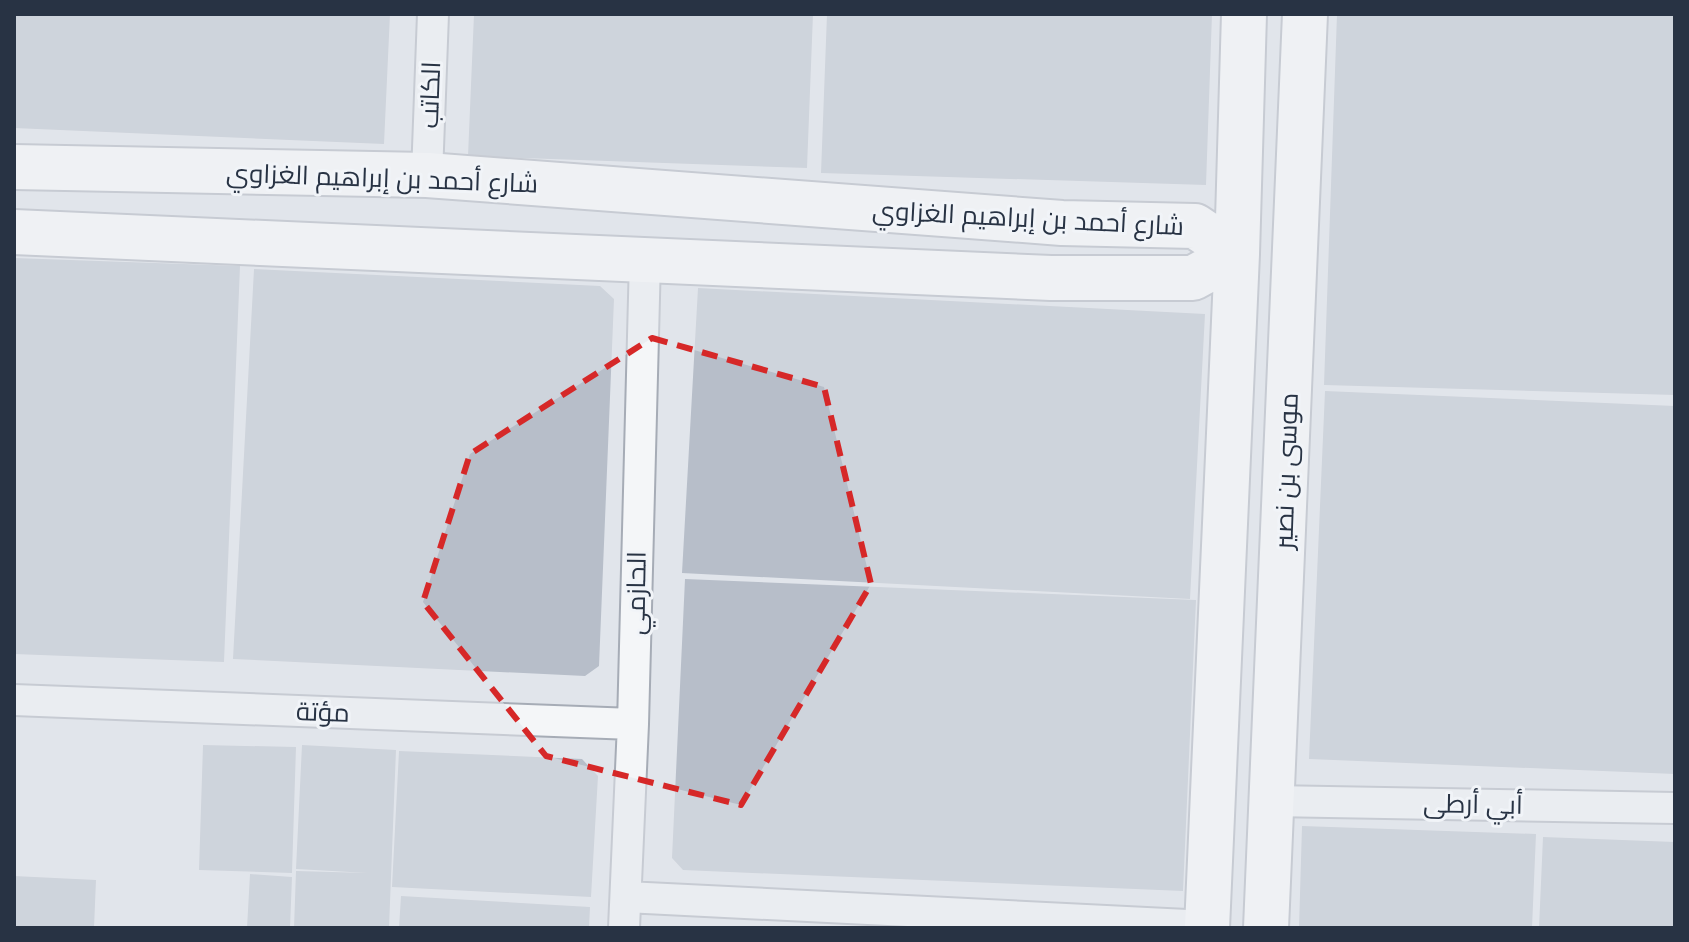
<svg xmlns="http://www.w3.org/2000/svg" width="1689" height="942" font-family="'Space Grotesk',Cairo,sans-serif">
<rect width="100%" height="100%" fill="#e1e5eb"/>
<path fill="#b7bec9" d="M 14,14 L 390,14 L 384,144 L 14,128 Z
M 474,14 L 813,14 L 807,168 L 468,156 Z
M 827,14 L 1212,14 L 1206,185 L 821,173 Z
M 1337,14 L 1675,14 L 1675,395 L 1324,385 Z
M 14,258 L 240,266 L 224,662 L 14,654 Z
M 254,269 L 600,286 L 614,299 L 599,666 L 585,676 L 233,659 Z
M 698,288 L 1205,314 L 1190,599 L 682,573 Z
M 1325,391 L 1675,406 L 1675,774 L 1309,759 Z
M 685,579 L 1196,600 L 1183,891 L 683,870 L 672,858 Z
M 203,745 L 296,747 L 292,873 L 199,870 Z
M 302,745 L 396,750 L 389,928 L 294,928 L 296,871 L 368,873 L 296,869 Z
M 399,751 L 582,759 L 598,776 L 591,897 L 392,887 Z
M 1302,826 L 1536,834 L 1532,928 L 1299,928 Z
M 1543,837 L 1675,842 L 1675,928 L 1539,928 Z
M 250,874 L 292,877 L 290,928 L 247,928 Z
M 14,876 L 96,880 L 94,928 L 14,928 Z
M 401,896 L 590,907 L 589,928 L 399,928 Z"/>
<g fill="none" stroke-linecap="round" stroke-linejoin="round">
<g stroke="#a6acb6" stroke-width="34">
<path id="street" d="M 427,175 L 433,14
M 14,700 L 633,724
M 1272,801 L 1675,808
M 626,897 L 1207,926
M 624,928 L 633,724 L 645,259"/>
</g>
<g stroke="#a6acb6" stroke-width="48">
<path id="secondary" d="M 14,167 L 427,175 L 1062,223 L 1195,226 L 1237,254 L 1193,278 L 1051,278 L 14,232
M 1207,928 L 1237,254 L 1244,14
M 1266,928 L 1305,14"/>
</g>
<use href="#street" stroke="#f4f6f8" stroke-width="30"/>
<use href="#secondary" stroke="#fff" stroke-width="44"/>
</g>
<path d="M0 0H1689V942H0ZM 652,338 L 824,387 L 871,584 L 741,805 L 546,756 L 423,602 L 470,454 Z" fill="#e1e5eb" fill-opacity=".55" fill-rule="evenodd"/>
<path fill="none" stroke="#d62828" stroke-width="6" stroke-dasharray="16 10" stroke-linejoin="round" d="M 652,338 L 824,387 L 871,584 L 741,805 L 546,756 L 423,602 L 470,454 Z"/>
<g text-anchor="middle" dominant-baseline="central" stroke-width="6" stroke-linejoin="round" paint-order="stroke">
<g font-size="26" fill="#283344" stroke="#f1f4f8">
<text transform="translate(430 95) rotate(-88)">الكاتب</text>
<text transform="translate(382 178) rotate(2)">شارع أحمد بن إبراهيم الغزاوي</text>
<text transform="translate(1028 218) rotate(3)">شارع أحمد بن إبراهيم الغزاوي</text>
<text transform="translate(1286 471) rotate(-88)">موسى بن نصير</text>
<text transform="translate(636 593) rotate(-89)">الحازمي</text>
<text transform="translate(323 712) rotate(2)">مؤتة</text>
<text transform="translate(1473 804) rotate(1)">أبي أرطى</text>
</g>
</g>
<rect width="1689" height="942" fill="none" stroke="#283344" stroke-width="32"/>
</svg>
